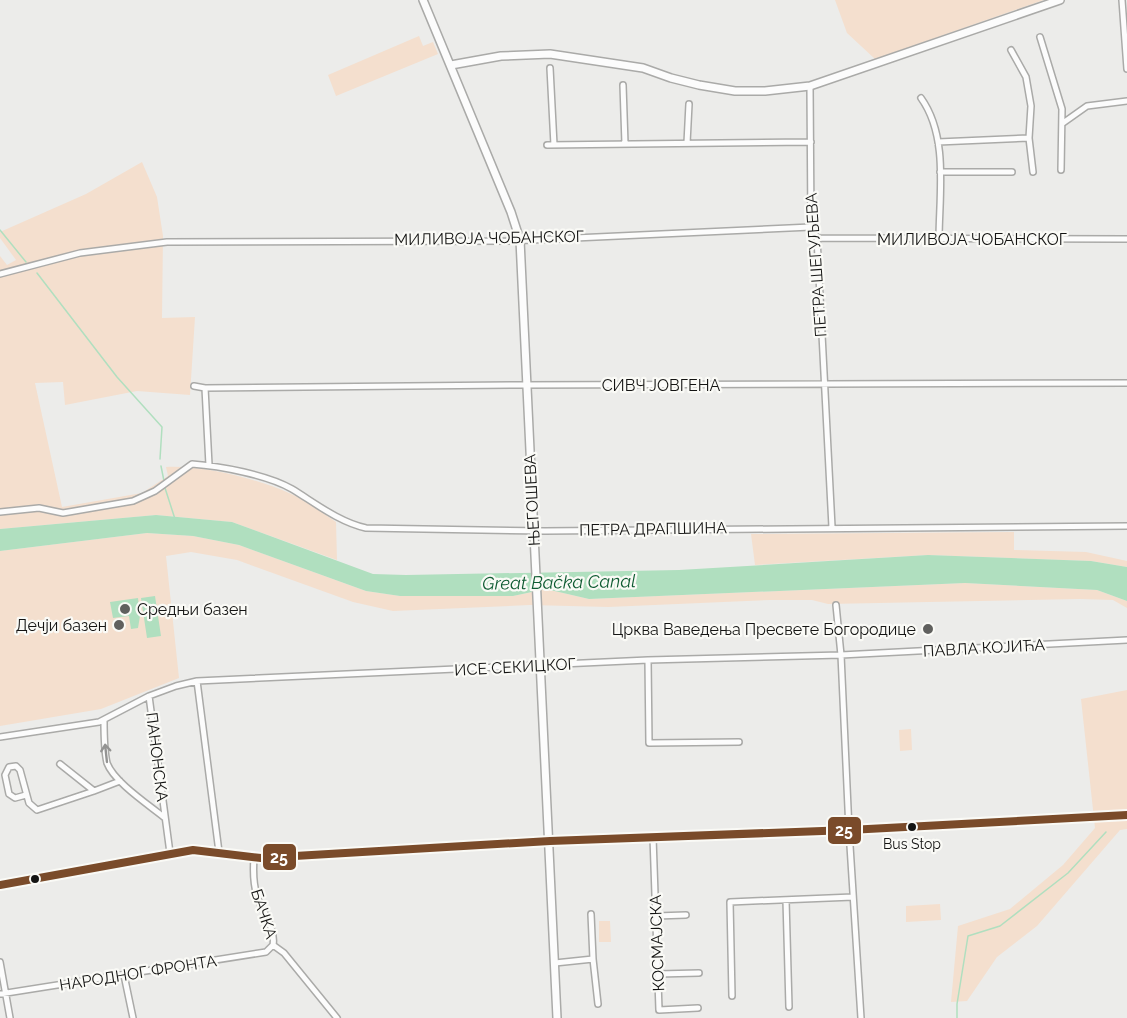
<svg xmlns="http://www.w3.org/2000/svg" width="1127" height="1018" font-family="Raleway,sans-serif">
<rect width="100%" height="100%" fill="#ececea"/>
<path fill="#f4dfce" d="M 835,0 L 1044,0 L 875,59 L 847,33 Z
M 419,36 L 423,46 L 433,42 L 438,54 L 336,96 L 328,75 Z
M 142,162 L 157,197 L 163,236 L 162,318 L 195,317 L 190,395 L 137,391 L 65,405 L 63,382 L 35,383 L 62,507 L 142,493 L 168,476 L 166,467 C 202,465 255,478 289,493 C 305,500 321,512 336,522 L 337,560 L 232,522 L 156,515 L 0,529 L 0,256 L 7,265 L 16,260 L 0,238 L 0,232 L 86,194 Z
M 1014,532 L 1014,550 L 1086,552 L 1127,561 L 1127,567 L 1091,561 L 928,555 L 755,565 L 751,534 Z
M 147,533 L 193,536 L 239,545 L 366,591 L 400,596 L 513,596 L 546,589 L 589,599 L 965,583 L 1097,590 L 1127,601 L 1127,608 L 1113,600 L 1080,599 L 828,604 L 812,600 L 770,600 L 608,607 L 530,605 L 393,611 L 353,602 L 237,560 L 191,552 L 166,556 L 179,678 L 101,709 L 0,726 L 0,551 Z
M 1127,690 L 1127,829 L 1120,830 L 1037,926 L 997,957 L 967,1001 L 951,1002 L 958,926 L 1010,909 L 1063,865 L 1095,828 L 1081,699 Z
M 911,729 L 912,750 L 900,751 L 899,730 Z
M 940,904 L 941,920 L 906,922 L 906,906 Z
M 599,921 L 610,921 L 611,942 L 599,942 Z"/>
<path fill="#b0dfbf" d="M 156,515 L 232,522 L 373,574 L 406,575 L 679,570 L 928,555 L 1091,561 L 1127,567 L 1127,601 L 1097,590 L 965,583 L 589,599 L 546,589 L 513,596 L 400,596 L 366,591 L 239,545 L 193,536 L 147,533 L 0,551 L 0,529 Z
M 155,596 L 161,636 L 147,638 L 141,598 Z
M 138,598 L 140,616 L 138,628 L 131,629 L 129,616 L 113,618 L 110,602 Z"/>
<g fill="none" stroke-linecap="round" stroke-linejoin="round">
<path stroke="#b0dfbf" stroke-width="1.5" d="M 0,230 L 26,262
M 37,273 L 117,377 L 162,427 L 160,459
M 161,466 L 164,481
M 165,488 L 175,519
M 957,1018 L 957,1004 L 968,936 L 1000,926 L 1068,873 L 1106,832"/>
<g stroke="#aaaaa8" stroke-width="8">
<path id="street" d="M 1122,0 L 1127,69
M 1040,37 L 1062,109 L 1061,170
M 1011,50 L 1026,77 L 1031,106 L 1029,138 L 1033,172
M 550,68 L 554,145
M 623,85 L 625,144
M 810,86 L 811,227 L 817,238 L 832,527
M 921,98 C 949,137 939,195 939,240
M 1063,123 L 1087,106 L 1127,101
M 938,142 L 1029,138
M 687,143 L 689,104
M 547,145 L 811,142
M 940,172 L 1012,172
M 817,238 L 1127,239
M 0,274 L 80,253 L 167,242 L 510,241 L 811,227
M 194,386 L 205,388 L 517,385 L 1127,383
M 205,388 L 209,465
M 0,512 L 39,508 L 63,513 L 133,501 L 155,491 L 192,464 C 220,466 268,475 292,489 C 315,503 339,522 366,528 L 545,531 L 1127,526
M 836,605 L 841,655 L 849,830 L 861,1018
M 648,660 L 649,743 L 739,742
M 197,681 L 219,852
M 149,696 L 170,853
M 104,720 C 104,734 104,750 107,763 C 114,782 149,805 165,818
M 0,737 L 99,722 L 149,696 L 176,686 L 197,681 L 648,660 L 841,655 L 1127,640
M 60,764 L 94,791 L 120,781
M 26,795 L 15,798 L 9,794 L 5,775 L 9,767 L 16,766 L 20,770 L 29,803 L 37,810 L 94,791
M 653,837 L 659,1010 L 698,1008
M 254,858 C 253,871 253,883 257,896 C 262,911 276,929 273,945
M 0,885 L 193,850 L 261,858 L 550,841 L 849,830 L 1127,815
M 786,900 L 789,1007
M 656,916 L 686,915
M 273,945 L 284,953 L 337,1018
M 593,959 L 598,1004
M 0,962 L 10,1018
M 555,963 L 593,959 L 591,914
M 658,974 L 699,973
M 124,975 L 133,1018
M 0,994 L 266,952 L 273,945
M 732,996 L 730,902 L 853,897"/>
</g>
<g stroke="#aaaaa8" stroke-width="10">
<path id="secondary" d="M 423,0 L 511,212 L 520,240 L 557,1018
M 451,65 L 501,56 L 550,54 L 643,68 L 671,78 L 699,85 L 735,91 L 765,91 L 810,86 L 1060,0"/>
</g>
<use href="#street" stroke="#fcfcfc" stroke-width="5"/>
<use href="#secondary" stroke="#fcfcfc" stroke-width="7"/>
<g stroke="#fafaf6" stroke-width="12">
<path id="bus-1" d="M 0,885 L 193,850 L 261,858 L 550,841 L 849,830 L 1127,815"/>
</g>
<use href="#bus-1" stroke="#7a4b2a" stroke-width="8"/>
</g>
<defs><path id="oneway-shaft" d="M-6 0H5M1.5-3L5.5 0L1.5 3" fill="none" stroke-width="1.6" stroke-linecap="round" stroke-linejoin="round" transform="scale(1.5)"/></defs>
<use stroke="#949493" href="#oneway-shaft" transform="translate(106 753) rotate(-96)"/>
<g fill="#60605e" stroke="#fafaf6" stroke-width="2">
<circle cx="125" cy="609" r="6"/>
<circle cx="119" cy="625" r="6"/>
<circle cx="928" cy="629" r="6"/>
</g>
<g fill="#141413" stroke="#fafaf6" stroke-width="2">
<circle cx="912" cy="827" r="5"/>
<circle cx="35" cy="879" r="5"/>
</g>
<g text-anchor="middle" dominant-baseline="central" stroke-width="4.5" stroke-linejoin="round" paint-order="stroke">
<g font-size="14" fill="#141413" stroke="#fafaf6">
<text x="912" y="844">Bus Stop</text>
</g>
<g font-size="16" fill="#141413" stroke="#fafaf6">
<text transform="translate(489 238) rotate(-1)">МИЛИВОЈА ЧОБАНСКОГ</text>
<text x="972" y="239">МИЛИВОЈА ЧОБАНСКОГ</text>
<text transform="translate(816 265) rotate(-94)">ПЕТРА ШЕГУЉЕВА</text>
<text x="661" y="385">СИВЧ ЈОВГЕНА</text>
<text transform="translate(532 500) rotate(-93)">ЊЕГОШЕВА</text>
<text transform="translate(653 529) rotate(-1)">ПЕТРА ДРАПШИНА</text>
<text transform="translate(984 648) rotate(-3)">ПАВЛА КОЈИЋА</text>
<text transform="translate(515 667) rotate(-3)">ИСЕ СЕКИЦКОГ</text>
<text transform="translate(157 757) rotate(83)">ПАНОНСКА</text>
<text transform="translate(264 914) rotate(72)">БАЧКА</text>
<text transform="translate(657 943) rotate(-92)">КОСМАЈСКА</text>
<text transform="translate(138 973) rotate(-9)">НАРОДНОГ ФРОНТА</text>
</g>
<g font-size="16" fill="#141413" stroke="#fafaf6" text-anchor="end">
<text x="137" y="609" text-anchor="start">Средњи базен</text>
<text x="107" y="625">Дечји базен</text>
<text x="916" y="629">Црква Ваведења Пресвете Богородице</text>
</g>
<g font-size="18" font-style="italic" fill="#105c33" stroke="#fafaf6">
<text transform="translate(559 582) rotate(-1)">Great Bačka Canal</text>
</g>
</g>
<g stroke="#fafaf6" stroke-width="2">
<rect x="827" y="816" width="35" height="29" rx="6" fill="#7a4b2a"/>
<rect x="262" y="843" width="35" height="28" rx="6" fill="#7a4b2a"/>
</g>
<g font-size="16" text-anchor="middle" font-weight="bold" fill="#fff">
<text x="844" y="836">25</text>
<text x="279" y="863">25</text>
</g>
</svg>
